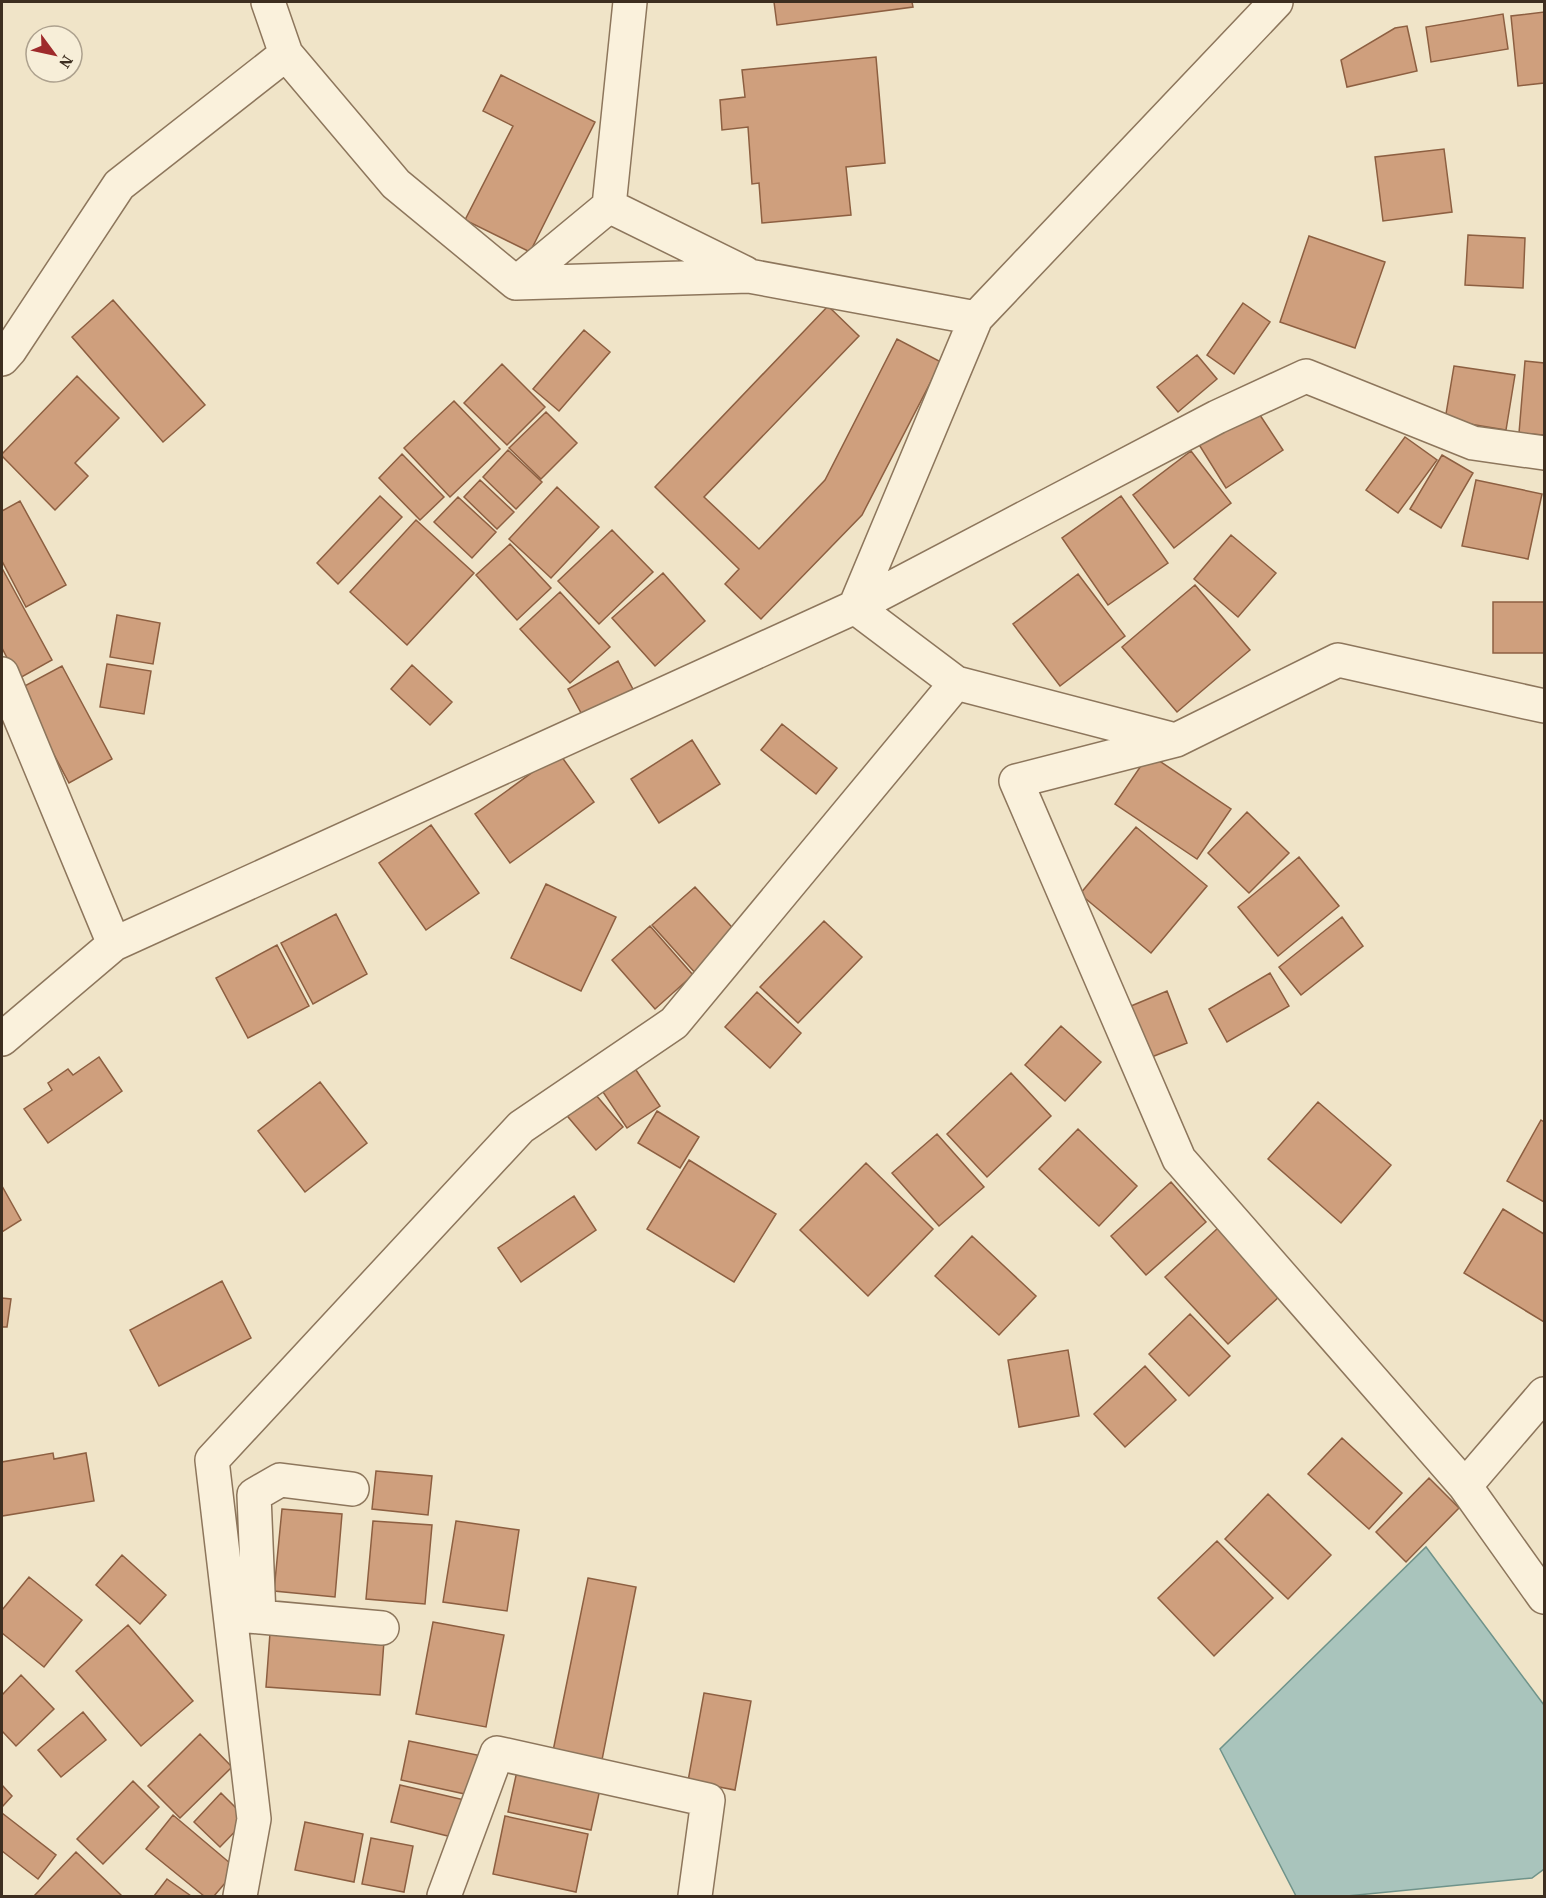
<svg xmlns="http://www.w3.org/2000/svg" width="1546" height="1898" font-family="'Source Serif 4',serif">
<rect width="100%" height="100%" fill="#f0e4c8"/>
<path fill="#a9c4bc" stroke="#6f938a" stroke-width="1.5" d="M 1426,1547 L 1544,1705 L 1544,1869 L 1532,1878 L 1347,1896 L 1296,1896 L 1220,1749 Z"/>
<path fill="#cf9f7d" stroke="#8d5f41" stroke-width="1.5" d="M 774,2 L 912,2 L 913,7 L 777,25 Z
M 1544,12 L 1544,83 L 1518,86 L 1511,16 Z
M 1503,14 L 1508,49 L 1431,62 L 1426,27 Z
M 1407,26 L 1417,71 L 1347,87 L 1341,60 L 1395,28 Z
M 876,57 L 885,163 L 846,167 L 851,215 L 762,223 L 759,183 L 752,184 L 748,127 L 722,130 L 720,100 L 745,97 L 742,70 Z
M 501,75 L 595,122 L 530,252 L 465,220 L 513,126 L 483,111 Z
M 1444,149 L 1452,212 L 1383,221 L 1375,157 Z
M 1468,235 L 1525,238 L 1523,288 L 1465,285 Z
M 1309,236 L 1385,262 L 1355,348 L 1280,322 Z
M 113,300 L 205,405 L 163,442 L 72,337 Z
M 1243,303 L 1270,322 L 1234,374 L 1207,355 Z
M 828,306 L 859,336 L 704,497 L 759,549 L 825,480 L 897,339 L 941,362 L 862,515 L 761,619 L 725,584 L 739,569 L 655,487 Z
M 584,330 L 610,352 L 559,411 L 533,389 Z
M 1197,355 L 1217,379 L 1178,412 L 1157,387 Z
M 1525,361 L 1544,363 L 1544,435 L 1519,433 Z
M 502,364 L 545,407 L 507,445 L 464,403 Z
M 1454,366 L 1515,375 L 1506,430 L 1445,420 Z
M 77,376 L 119,418 L 75,463 L 88,476 L 55,510 L 2,456 L 2,454 Z
M 454,401 L 500,449 L 450,497 L 404,448 Z
M 1254,406 L 1283,450 L 1226,488 L 1198,443 Z
M 546,412 L 577,443 L 541,479 L 509,448 Z
M 1405,437 L 1437,460 L 1398,513 L 1366,490 Z
M 508,450 L 542,482 L 516,509 L 483,477 Z
M 1191,451 L 1231,503 L 1174,548 L 1133,495 Z
M 402,454 L 444,497 L 420,520 L 379,478 Z
M 1442,455 L 1473,473 L 1441,528 L 1410,509 Z
M 480,480 L 514,512 L 497,529 L 464,497 Z
M 1476,480 L 1542,494 L 1528,559 L 1462,546 Z
M 557,487 L 599,527 L 551,578 L 509,539 Z
M 380,496 L 402,517 L 338,584 L 317,563 Z
M 1121,496 L 1168,563 L 1108,605 L 1062,538 Z
M 458,497 L 496,532 L 472,558 L 434,522 Z
M 20,501 L 66,585 L 26,607 L 2,561 L 2,511 Z
M 416,520 L 474,573 L 407,645 L 350,592 Z
M 612,530 L 653,572 L 599,624 L 558,581 Z
M 1231,535 L 1276,573 L 1238,617 L 1194,579 Z
M 510,544 L 551,588 L 517,620 L 476,575 Z
M 3,570 L 52,660 L 18,679 L 2,648 L 2,571 Z
M 663,573 L 705,621 L 655,666 L 612,618 Z
M 1078,574 L 1125,636 L 1060,686 L 1013,624 Z
M 1195,585 L 1250,650 L 1177,712 L 1122,647 Z
M 560,592 L 610,647 L 570,683 L 520,629 Z
M 1493,602 L 1544,602 L 1544,653 L 1493,653 Z
M 117,615 L 160,623 L 153,664 L 110,657 Z
M 618,661 L 635,693 L 585,720 L 568,689 Z
M 107,664 L 151,671 L 144,714 L 100,707 Z
M 412,665 L 452,702 L 430,725 L 391,689 Z
M 62,666 L 112,759 L 69,783 L 19,689 Z
M 782,724 L 837,768 L 816,794 L 761,750 Z
M 692,740 L 720,784 L 659,823 L 631,779 Z
M 559,753 L 594,802 L 510,863 L 475,814 Z
M 1149,754 L 1231,809 L 1197,859 L 1115,804 Z
M 1247,812 L 1289,853 L 1249,893 L 1208,853 Z
M 431,825 L 479,893 L 426,930 L 379,863 Z
M 1136,827 L 1207,886 L 1151,953 L 1080,894 Z
M 1299,857 L 1339,906 L 1278,956 L 1238,907 Z
M 546,884 L 616,917 L 581,991 L 511,958 Z
M 695,887 L 740,936 L 697,975 L 652,925 Z
M 336,914 L 367,974 L 313,1004 L 281,943 Z
M 1342,917 L 1363,946 L 1301,995 L 1279,967 Z
M 824,921 L 862,957 L 798,1023 L 760,987 Z
M 650,926 L 693,975 L 655,1009 L 612,960 Z
M 277,945 L 309,1006 L 248,1038 L 216,978 Z
M 1270,973 L 1289,1006 L 1227,1042 L 1209,1009 Z
M 1167,991 L 1187,1043 L 1139,1062 L 1119,1011 Z
M 757,992 L 801,1033 L 770,1068 L 725,1027 Z
M 1061,1026 L 1101,1062 L 1065,1101 L 1025,1065 Z
M 99,1057 L 122,1091 L 48,1143 L 24,1109 L 52,1090 L 48,1083 L 68,1069 L 73,1075 Z
M 632,1064 L 660,1106 L 627,1128 L 599,1086 Z
M 1011,1073 L 1051,1116 L 987,1177 L 947,1134 Z
M 320,1082 L 367,1143 L 305,1192 L 258,1131 Z
M 590,1088 L 623,1127 L 596,1150 L 563,1111 Z
M 1318,1102 L 1391,1165 L 1341,1223 L 1268,1159 Z
M 657,1111 L 699,1137 L 680,1168 L 638,1143 Z
M 1541,1120 L 1544,1122 L 1544,1202 L 1507,1181 Z
M 1078,1129 L 1137,1186 L 1099,1226 L 1039,1169 Z
M 937,1134 L 984,1187 L 939,1226 L 892,1173 Z
M 689,1160 L 776,1214 L 734,1282 L 647,1229 Z
M 866,1163 L 933,1229 L 868,1296 L 800,1230 Z
M 1171,1182 L 1206,1222 L 1146,1275 L 1111,1236 Z
M 2,1186 L 21,1220 L 2,1232 Z
M 574,1196 L 596,1230 L 521,1282 L 498,1248 Z
M 1503,1209 L 1544,1234 L 1544,1322 L 1464,1273 Z
M 1218,1228 L 1281,1295 L 1228,1344 L 1165,1277 Z
M 972,1236 L 1036,1296 L 999,1335 L 935,1276 Z
M 222,1281 L 251,1338 L 159,1386 L 130,1330 Z
M 2,1298 L 11,1299 L 7,1327 L 2,1327 Z
M 1190,1314 L 1230,1356 L 1189,1396 L 1149,1354 Z
M 1068,1350 L 1079,1416 L 1019,1427 L 1008,1360 Z
M 1145,1366 L 1176,1400 L 1125,1447 L 1094,1414 Z
M 1342,1438 L 1402,1493 L 1369,1529 L 1308,1474 Z
M 53,1453 L 54,1459 L 86,1453 L 94,1501 L 2,1516 L 2,1462 Z
M 376,1471 L 432,1476 L 428,1515 L 372,1509 Z
M 1429,1478 L 1459,1508 L 1406,1562 L 1376,1532 Z
M 1268,1494 L 1331,1555 L 1288,1599 L 1225,1539 Z
M 282,1509 L 342,1514 L 335,1597 L 274,1591 Z
M 373,1521 L 432,1525 L 425,1604 L 366,1599 Z
M 456,1521 L 519,1530 L 507,1611 L 443,1602 Z
M 1217,1541 L 1273,1598 L 1214,1656 L 1158,1598 Z
M 122,1555 L 166,1595 L 140,1624 L 96,1585 Z
M 29,1577 L 82,1620 L 44,1667 L 2,1633 L 2,1610 Z
M 588,1578 L 636,1587 L 602,1760 L 553,1751 Z
M 433,1622 L 504,1635 L 486,1727 L 416,1714 Z
M 128,1625 L 193,1701 L 141,1746 L 76,1671 Z
M 270,1633 L 384,1641 L 380,1695 L 266,1687 Z
M 21,1675 L 54,1709 L 16,1746 L 2,1731 L 2,1695 Z
M 704,1693 L 751,1701 L 735,1790 L 688,1781 Z
M 83,1712 L 106,1740 L 61,1777 L 38,1750 Z
M 200,1734 L 232,1767 L 180,1818 L 148,1786 Z
M 409,1741 L 482,1756 L 474,1796 L 401,1780 Z
M 517,1771 L 600,1789 L 591,1830 L 508,1812 Z
M 133,1781 L 159,1807 L 103,1864 L 77,1839 Z
M 2,1785 L 12,1796 L 2,1807 Z
M 400,1785 L 469,1801 L 460,1839 L 391,1822 Z
M 221,1793 L 247,1819 L 220,1847 L 194,1822 Z
M 2,1813 L 56,1855 L 38,1879 L 2,1851 Z
M 173,1815 L 237,1869 L 214,1896 L 204,1896 L 146,1849 Z
M 505,1816 L 588,1834 L 576,1892 L 493,1874 Z
M 305,1822 L 363,1834 L 354,1882 L 295,1870 Z
M 371,1838 L 413,1846 L 404,1892 L 362,1884 Z
M 76,1852 L 122,1896 L 34,1896 Z
M 167,1879 L 191,1896 L 154,1896 Z"/>
<g fill="none" stroke-linecap="round" stroke-linejoin="round">
<g stroke="#8d765c" stroke-width="36">
<path id="minor" d="M 630,2 L 609,206 L 745,273
M 286,54 L 396,184 L 516,283 L 749,276 L 976,318
M 516,283 L 609,206
M 2,359 L 10,350 L 119,185 L 286,54 L 268,2
M 2,674 L 114,944 L 2,1039
M 1544,706 L 1338,660 L 1176,740 L 1016,781 L 1179,1159 L 1465,1486 L 1544,1597
M 1175,740 L 956,683 L 855,607 L 1217,417 L 1306,376 L 1473,443 L 1544,453
M 114,944 L 855,607 L 976,318 L 1276,2
M 1465,1486 L 1544,1394
M 238,1615 L 382,1628
M 259,1617 L 254,1495 L 280,1480 L 352,1489
M 240,1896 L 254,1819 L 212,1460 L 521,1127 L 674,1023 L 956,683
M 444,1896 L 497,1753 L 708,1800 L 695,1896"/>
</g>
<use href="#minor" stroke="#faf1dc" stroke-width="33"/>
</g>
<rect width="1546" height="1898" fill="none" stroke="#3d2e20" stroke-width="6"/>
<g transform="translate(54 54) rotate(123)"><circle r="28" fill="#f7eed8" stroke="#ada18e" stroke-width="1.5"/>
<path d="M0-4.5L10 22L0 15L-10 22Z" fill="#9e2a2b"/>
<text y="-9" font-size="16" font-weight="bold" text-anchor="middle" fill="#3d2e20">N</text>
</g>
</svg>
